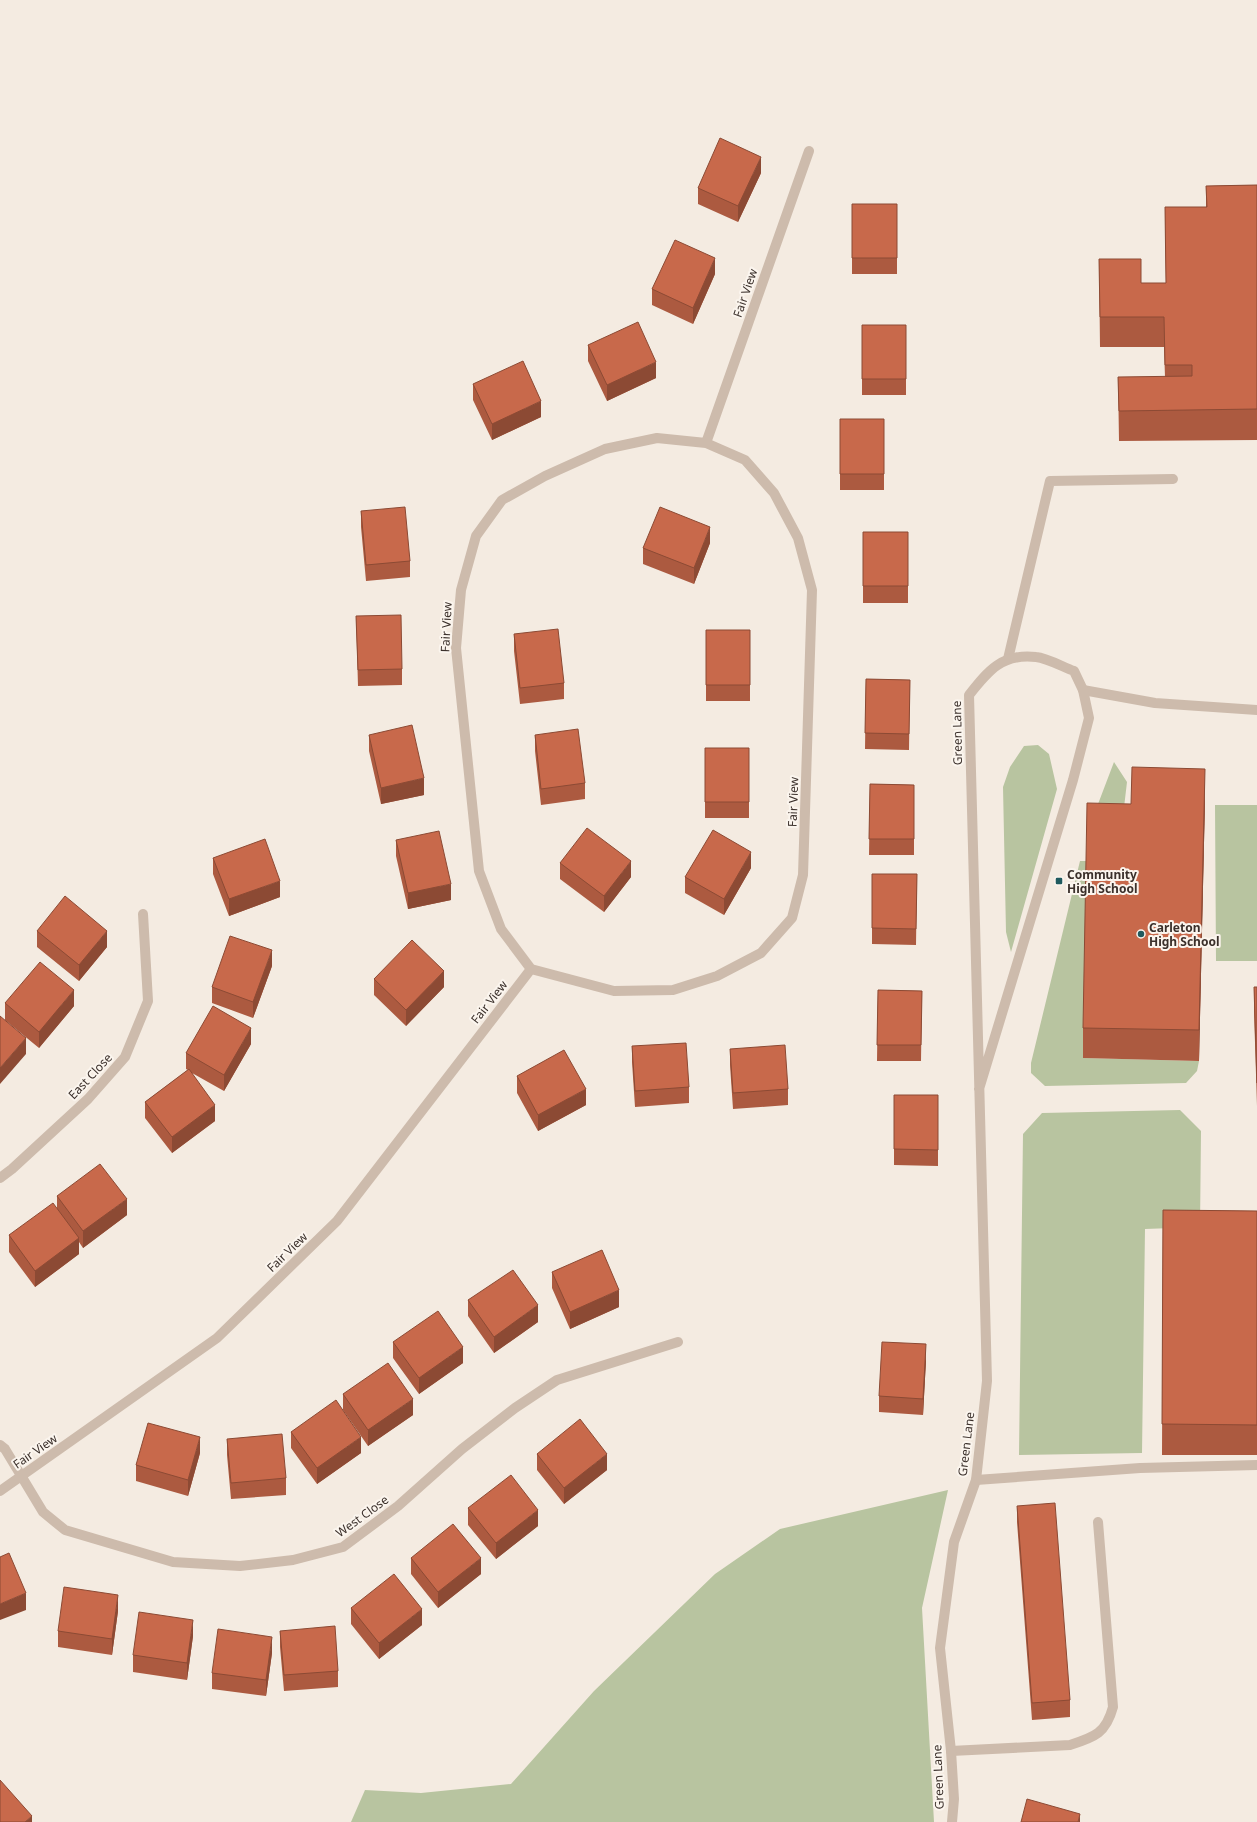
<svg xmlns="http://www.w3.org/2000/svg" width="1257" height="1822" font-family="'Noto Sans',sans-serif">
<rect width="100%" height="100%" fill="#f4ebe1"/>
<path fill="#b8c4a0" d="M 1038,745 L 1049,754 L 1057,789 L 1011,952 L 1006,932 L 1003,787 L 1010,767 L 1024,746 Z
M 1114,762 L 1127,782 L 1121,833 L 1087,833 Z
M 1215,805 L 1257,805 L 1257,961 L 1216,961 Z
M 1080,861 L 1087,861 L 1083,1058 L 1199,1061 L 1197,1071 L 1186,1083 L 1045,1086 L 1031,1073 L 1031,1063 Z
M 1180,1110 L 1201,1131 L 1200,1227 L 1145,1229 L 1142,1453 L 1019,1455 L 1023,1134 L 1042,1113 Z
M 948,1490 L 922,1608 L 934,1822 L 351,1822 L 365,1790 L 421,1793 L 511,1784 L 594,1691 L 715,1574 L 780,1529 Z"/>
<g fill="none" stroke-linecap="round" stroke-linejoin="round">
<path stroke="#cdbbac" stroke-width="10" d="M 1008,659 L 1050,481 L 1173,479
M 1083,690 L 1155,703 L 1257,710
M 976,1480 L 1140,1468 L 1257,1465
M 951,1751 L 1070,1745 C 1095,1737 1106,1733 1113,1707 L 1098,1522"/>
<path stroke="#cdbbac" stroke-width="10" d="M 706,443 L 745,460 L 774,493 L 798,538 L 812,590 L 803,875 L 792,918 L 761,953 L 717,976 L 673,990 L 614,991 L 531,969 L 501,929 L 479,871 L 456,648 L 461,590 L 476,536 L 502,500 L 545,476 L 605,449 L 657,438 L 706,443 L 809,151
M 0,1178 L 12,1169 L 88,1099 L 125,1057 L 148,1001 L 143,914
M 0,1445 L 5,1449 L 43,1512 L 65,1530 L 173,1562 L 240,1566 L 293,1560 L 343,1547 L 398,1506 L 462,1449 L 515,1408 L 557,1380 L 678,1342
M 0,1491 L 217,1338 L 337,1221 L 531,969
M 952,1822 L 954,1799 L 951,1751 L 940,1648 L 954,1542 L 976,1480 L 987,1381 L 969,695 C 988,671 1002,653 1036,657 C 1047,658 1063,667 1074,671 L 1083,690 L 1089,718 L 1073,780 L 979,1089"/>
</g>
<path fill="#ac5a40" d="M 761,173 L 738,222 L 698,204 L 698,188 Z
M 1257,185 L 1257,440 L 1119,441 L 1118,377 L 1165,377 L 1164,347 L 1100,347 L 1099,259 L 1141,283 L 1166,283 L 1165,207 L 1206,207 L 1206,186 Z
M 852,204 L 897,204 L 897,274 L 852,274 Z
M 715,274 L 693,324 L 652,305 L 652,289 Z
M 862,325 L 906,325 L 906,395 L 862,395 Z
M 588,345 L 656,378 L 607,401 L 588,361 Z
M 473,384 L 541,417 L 492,440 L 473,400 Z
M 840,419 L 884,419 L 884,490 L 840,490 Z
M 361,511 L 410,561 L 410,577 L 366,581 L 361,527 Z
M 863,532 L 908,532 L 908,603 L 863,603 Z
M 710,543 L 694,584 L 643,564 L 643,548 Z
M 356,616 L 402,669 L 402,685 L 358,686 Z
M 706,630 L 750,630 L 750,701 L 706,701 Z
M 514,634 L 564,683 L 564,699 L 520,704 L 514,651 Z
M 866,679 L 910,680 L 909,750 L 865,749 Z
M 369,735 L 424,795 L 381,804 L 369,751 Z
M 535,735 L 585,783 L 585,799 L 541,805 L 535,751 Z
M 705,748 L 749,748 L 749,818 L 705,818 Z
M 870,784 L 914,785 L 914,855 L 869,855 Z
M 1205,799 L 1199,1061 L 1083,1058 L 1083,1028 Z
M 396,840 L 451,900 L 408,909 L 396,856 Z
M 213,858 L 280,897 L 229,916 L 213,874 Z
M 560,863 L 631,877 L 604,912 L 560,879 Z
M 751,868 L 724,915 L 685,893 L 685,877 Z
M 872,874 L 917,874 L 916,945 L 872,944 Z
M 37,931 L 107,947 L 79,981 L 37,947 Z
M 272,966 L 253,1018 L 212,1003 L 212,987 Z
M 374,979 L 444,987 L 406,1026 L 374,995 Z
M 1254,987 L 1257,987 L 1257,1106 L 1254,1011 Z
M 878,990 L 922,991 L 921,1061 L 877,1061 Z
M 5,1003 L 74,1006 L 39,1048 L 5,1020 Z
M 251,1044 L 224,1091 L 192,1073 L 215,1121 L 172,1153 L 145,1118 L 145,1102 L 188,1070 L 186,1069 L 186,1053 Z
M 632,1046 L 689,1087 L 689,1103 L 635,1107 L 632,1062 Z
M 730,1049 L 788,1089 L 788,1105 L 733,1109 L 730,1065 Z
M 517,1076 L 586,1105 L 538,1131 L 517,1093 Z
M 894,1095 L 938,1095 L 938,1166 L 894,1165 Z
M 57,1196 L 127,1215 L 83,1248 L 79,1242 L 79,1254 L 35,1287 L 9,1252 L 9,1235 L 57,1209 Z
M 1163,1210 L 1257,1211 L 1257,1455 L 1162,1455 Z
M 552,1272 L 619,1307 L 570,1329 L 552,1288 Z
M 468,1300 L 538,1322 L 494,1353 L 468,1316 Z
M 393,1342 L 463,1363 L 419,1394 L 393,1358 Z
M 926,1360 L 923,1415 L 879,1412 L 879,1396 Z
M 343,1394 L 413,1415 L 368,1446 L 343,1410 Z
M 291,1432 L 361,1453 L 317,1484 L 291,1448 Z
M 227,1439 L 286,1478 L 286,1495 L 231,1499 L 227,1455 Z
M 200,1453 L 188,1496 L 136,1481 L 136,1465 Z
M 537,1454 L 607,1470 L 564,1504 L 537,1470 Z
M 1017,1506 L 1070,1700 L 1070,1717 L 1032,1720 L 1017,1522 Z
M 468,1508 L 538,1526 L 496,1559 L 468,1525 Z
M 411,1558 L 481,1574 L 438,1608 L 411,1574 Z
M 351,1608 L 422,1625 L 379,1659 L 351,1624 Z
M 118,1611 L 112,1655 L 58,1647 L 58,1631 Z
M 280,1631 L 338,1671 L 338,1687 L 284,1691 L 280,1647 Z
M 193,1636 L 187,1680 L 133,1672 L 133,1655 Z
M 272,1653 L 266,1696 L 212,1689 L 212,1673 Z"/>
<path fill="#8c4a34" d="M 761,157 L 761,173 L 738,222 L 738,206 Z
M 715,258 L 715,274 L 693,324 L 693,308 Z
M 656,362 L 656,378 L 607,401 L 607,385 Z
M 541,401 L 541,417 L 492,440 L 492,424 Z
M 710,527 L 710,543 L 694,584 L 694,568 Z
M 1205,769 L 1205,799 L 1199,1061 L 1199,1030 Z
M 424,778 L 424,795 L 381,804 L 381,788 Z
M 751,852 L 751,868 L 724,915 L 724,899 Z
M 631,861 L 631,877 L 604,912 L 604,896 Z
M 280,881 L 280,897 L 229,916 L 229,899 Z
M 451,884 L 451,900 L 408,909 L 408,893 Z
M 107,931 L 107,947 L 79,981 L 79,965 Z
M 272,950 L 272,966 L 253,1018 L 253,1002 Z
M 444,971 L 444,987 L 406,1026 L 406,1010 Z
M 74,990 L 74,1006 L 39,1048 L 39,1032 Z
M 251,1028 L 251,1044 L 224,1091 L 224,1075 Z
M 26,1038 L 26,1054 L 0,1084 L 0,1068 Z
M 586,1089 L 586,1105 L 538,1131 L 538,1115 Z
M 215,1105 L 215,1121 L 172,1153 L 172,1137 Z
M 127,1199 L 127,1215 L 83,1248 L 83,1231 Z
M 79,1238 L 79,1254 L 35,1287 L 35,1271 Z
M 619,1290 L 619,1307 L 570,1329 L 570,1312 Z
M 538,1305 L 538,1322 L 494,1353 L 494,1337 Z
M 926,1344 L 926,1360 L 923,1415 L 923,1399 Z
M 463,1347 L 463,1363 L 419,1394 L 419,1378 Z
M 413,1399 L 413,1415 L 368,1446 L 368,1430 Z
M 200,1437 L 200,1453 L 188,1496 L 188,1480 Z
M 361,1437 L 361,1453 L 317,1484 L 317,1468 Z
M 607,1454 L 607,1470 L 564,1504 L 564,1488 Z
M 538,1510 L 538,1526 L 496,1559 L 496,1543 Z
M 481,1558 L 481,1574 L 438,1608 L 438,1592 Z
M 26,1593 L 26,1610 L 0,1620 L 0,1604 Z
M 118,1595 L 118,1611 L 112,1655 L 112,1639 Z
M 422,1609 L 422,1625 L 379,1659 L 379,1643 Z
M 193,1620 L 193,1636 L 187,1680 L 187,1663 Z
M 272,1637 L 272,1653 L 266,1696 L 266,1680 Z
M 1080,1814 L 1080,1822 L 1078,1822 Z
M 32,1816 L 32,1822 L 25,1822 Z"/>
<path fill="#c8694b" stroke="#8c4a34" d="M 720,138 L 761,157 L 738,206 L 698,188 Z
M 1257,185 L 1257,409 L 1119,411 L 1118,377 L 1192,376 L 1192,365 L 1165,365 L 1164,317 L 1100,317 L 1099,259 L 1141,259 L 1141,283 L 1166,283 L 1165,207 L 1207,207 L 1206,186 Z
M 852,204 L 897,204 L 897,258 L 852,258 Z
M 675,240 L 715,258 L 693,308 L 652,289 Z
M 638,322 L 656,362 L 607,385 L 588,345 Z
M 862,325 L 906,325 L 906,379 L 862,379 Z
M 523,361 L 541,401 L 492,424 L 473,384 Z
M 840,419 L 884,419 L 884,474 L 840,474 Z
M 405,507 L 410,561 L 366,565 L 361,511 Z
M 660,507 L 710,527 L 694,568 L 643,548 Z
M 863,532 L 908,532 L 908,586 L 863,586 Z
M 401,615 L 402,669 L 358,670 L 356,616 Z
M 558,629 L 564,683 L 520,688 L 514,634 Z
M 706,630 L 750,630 L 750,685 L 706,685 Z
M 866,679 L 910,680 L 909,734 L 865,733 Z
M 412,725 L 424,778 L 381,788 L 369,735 Z
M 578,729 L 585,783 L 541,789 L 535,735 Z
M 705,748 L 749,748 L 749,802 L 705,802 Z
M 1132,767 L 1205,769 L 1199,1030 L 1083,1028 L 1087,803 L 1131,804 Z
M 870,784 L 914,785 L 914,839 L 869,839 Z
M 587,828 L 631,861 L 604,896 L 560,863 Z
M 713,830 L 751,852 L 724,899 L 685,877 Z
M 439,831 L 451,884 L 408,893 L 396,840 Z
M 265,839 L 280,881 L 229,899 L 213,858 Z
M 872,874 L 917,874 L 916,929 L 872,928 Z
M 65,896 L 107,931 L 79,965 L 37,931 Z
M 230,936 L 272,950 L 253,1002 L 212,987 Z
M 412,940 L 444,971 L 406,1010 L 374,979 Z
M 40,962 L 74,990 L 39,1032 L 5,1003 Z
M 1254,987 L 1257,987 L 1257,1083 Z
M 878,990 L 922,991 L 921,1045 L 877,1045 Z
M 213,1006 L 251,1028 L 224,1075 L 186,1053 Z
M 0,1016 L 26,1038 L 0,1068 Z
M 686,1043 L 689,1087 L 635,1091 L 632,1046 Z
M 785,1045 L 788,1089 L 733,1093 L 730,1049 Z
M 564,1050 L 586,1089 L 538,1115 L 517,1076 Z
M 189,1069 L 215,1105 L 172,1137 L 145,1102 Z
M 894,1095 L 938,1095 L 938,1150 L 894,1149 Z
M 100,1164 L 127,1199 L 83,1231 L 57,1196 Z
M 53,1203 L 79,1238 L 35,1271 L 9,1235 Z
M 1163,1210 L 1257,1211 L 1257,1425 L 1162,1424 Z
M 602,1250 L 619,1290 L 570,1312 L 552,1272 Z
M 513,1270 L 538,1305 L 494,1337 L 468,1300 Z
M 438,1311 L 463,1347 L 419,1378 L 393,1342 Z
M 882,1342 L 926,1344 L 923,1399 L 879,1396 Z
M 388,1363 L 413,1399 L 368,1430 L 343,1394 Z
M 336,1400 L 361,1437 L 317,1468 L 291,1432 Z
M 580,1419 L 607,1454 L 564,1488 L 537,1454 Z
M 148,1423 L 200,1437 L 188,1480 L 136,1465 Z
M 282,1434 L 286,1478 L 231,1483 L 227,1439 Z
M 511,1475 L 538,1510 L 496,1543 L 468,1508 Z
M 1055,1503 L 1070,1700 L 1032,1703 L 1017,1506 Z
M 453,1524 L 481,1558 L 438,1592 L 411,1558 Z
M 9,1553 L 26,1593 L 0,1604 L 0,1557 Z
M 394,1574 L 422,1609 L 379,1643 L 351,1608 Z
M 64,1587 L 118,1595 L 112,1639 L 58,1631 Z
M 139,1612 L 193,1620 L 187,1663 L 133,1655 Z
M 335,1626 L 338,1671 L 284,1675 L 280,1631 Z
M 218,1629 L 272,1637 L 266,1680 L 212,1673 Z
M 0,1780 L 32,1816 L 25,1822 L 0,1822 Z
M 1027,1799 L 1080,1814 L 1078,1822 L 1021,1822 Z"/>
<g fill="#1f5a5e" stroke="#fbf5ee" stroke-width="1.5">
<rect x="1055" y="877" width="8" height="8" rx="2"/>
<circle cx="1141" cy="934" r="4"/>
</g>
<g text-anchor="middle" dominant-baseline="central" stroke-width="4" stroke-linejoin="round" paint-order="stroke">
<g font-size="12" fill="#3b302b" stroke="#fbf5ee">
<text transform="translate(745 293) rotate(-71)">Fair View</text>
<text transform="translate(446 627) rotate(-87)">Fair View</text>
<text transform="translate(957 733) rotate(-91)">Green Lane</text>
<text transform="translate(793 802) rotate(-88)">Fair View</text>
<text transform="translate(489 1002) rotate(-52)">Fair View</text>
<text transform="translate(90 1076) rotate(-47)">East Close</text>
<text transform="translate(287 1252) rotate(-44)">Fair View</text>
<text transform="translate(966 1444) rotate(-83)">Green Lane</text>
<text transform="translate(35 1451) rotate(-35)">Fair View</text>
<text transform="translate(362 1516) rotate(-36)">West Close</text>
<text transform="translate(938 1777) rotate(-92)">Green Lane</text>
</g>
<g font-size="12" font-weight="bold" fill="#3b302b" stroke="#fbf5ee" text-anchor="start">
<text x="1067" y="874">Community<tspan x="1067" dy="14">High School</tspan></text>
<text x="1149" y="927">Carleton<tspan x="1149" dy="14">High School</tspan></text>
</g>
</g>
</svg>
